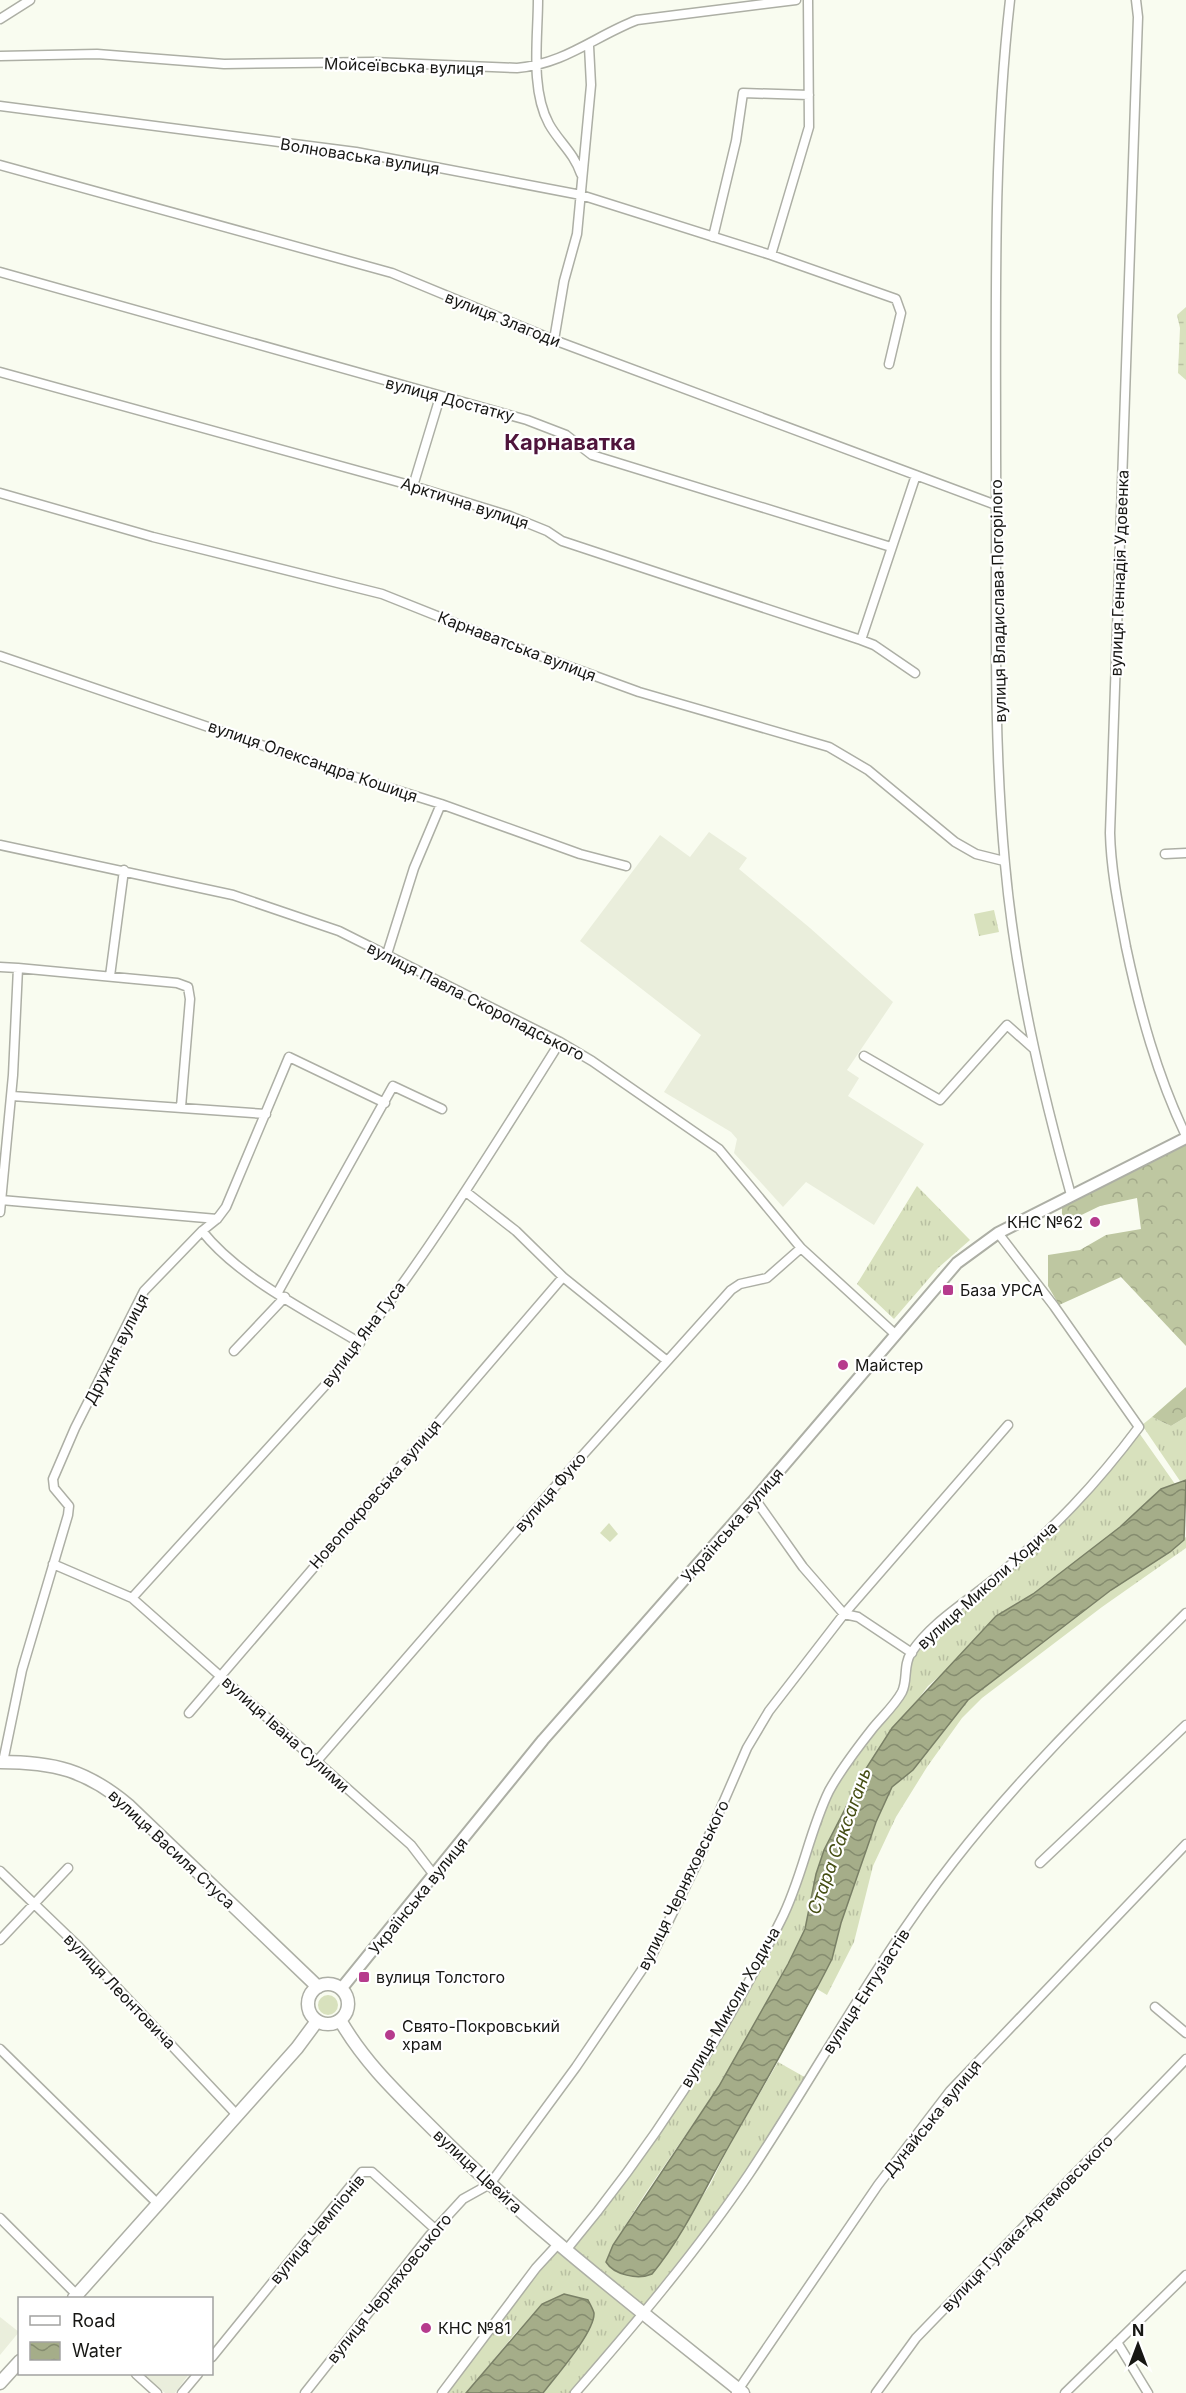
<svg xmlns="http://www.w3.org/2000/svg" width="1186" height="2393" font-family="Inter,sans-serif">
<defs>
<pattern id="grass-tufts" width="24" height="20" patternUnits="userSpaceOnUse" patternTransform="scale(1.5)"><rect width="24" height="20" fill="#d8e1bd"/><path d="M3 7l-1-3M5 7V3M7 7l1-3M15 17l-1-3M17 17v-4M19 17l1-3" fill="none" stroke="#b9c0a2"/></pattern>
<pattern id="forest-crowns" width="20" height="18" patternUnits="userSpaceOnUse" patternTransform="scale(1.5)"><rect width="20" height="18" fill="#bec7a1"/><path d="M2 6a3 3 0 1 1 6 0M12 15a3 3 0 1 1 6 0" fill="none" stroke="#a3aa8a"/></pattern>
<pattern id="wetland-marsh" width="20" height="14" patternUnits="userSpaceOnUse" patternTransform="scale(1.5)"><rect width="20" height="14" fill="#d8e1bd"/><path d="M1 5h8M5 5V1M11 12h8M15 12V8" fill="none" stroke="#b9c0a2"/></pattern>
<pattern id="water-waves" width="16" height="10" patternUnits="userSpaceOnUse" patternTransform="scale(1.5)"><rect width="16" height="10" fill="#a5ad89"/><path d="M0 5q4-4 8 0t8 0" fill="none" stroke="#858c6f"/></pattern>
</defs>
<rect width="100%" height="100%" fill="#f9fcf0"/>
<path fill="#eaeedc" d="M 709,832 L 747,858 L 739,869 L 810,928 L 893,1002 L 847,1070 L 859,1078 L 848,1096 L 924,1144 L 874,1225 L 806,1182 L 783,1207 L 734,1153 L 737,1139 L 731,1132 L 664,1092 L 701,1035 L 580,941 L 660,835 L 690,857 Z
M 0,2317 L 19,2332 L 0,2355 Z
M 143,2374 L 189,2374 L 175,2393 L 165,2393 Z"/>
<path fill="url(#grass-tufts)" d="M 994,910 L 999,932 L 979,936 L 974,914 Z
M 917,1186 L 970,1240 L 938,1268 L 894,1319 L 857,1284 Z
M 1152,1417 L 1171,1426 L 1186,1417 L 1186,1480 L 1180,1481 L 1142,1425 Z
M 1137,1430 L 1175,1484 L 1161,1489 L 1120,1527 L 1033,1594 L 996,1616 L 949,1668 L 928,1686 L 865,1770 L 824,1850 L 816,1874 L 805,1929 L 788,1964 L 719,2086 L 645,2194 L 613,2245 L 606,2262 L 682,2226 L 710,2185 L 728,2148 L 778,2062 L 808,2079 L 748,2175 L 646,2313 L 575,2393 L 543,2393 C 562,2369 587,2343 594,2312 L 518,2330 L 466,2393 L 442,2393 L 549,2253 L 567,2249 L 701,2062 L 783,1918 L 830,1790 L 903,1691 L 906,1663 L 923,1639 L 1072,1510 Z
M 1186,1537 L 1186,1548 L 1102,1607 L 982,1698 L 962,1718 L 927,1767 L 896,1817 L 873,1866 L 854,1942 L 827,1995 L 817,1989 L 832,1959 L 841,1923 L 876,1822 L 892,1787 L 913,1770 L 968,1700 L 1111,1590 Z
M318 2005a10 10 0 1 1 20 0a10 10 0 1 1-20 0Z"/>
<path fill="url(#forest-crowns)" d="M 1186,1145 L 1186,1346 L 1121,1277 L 1059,1305 L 1048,1286 L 1048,1255 L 1080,1250 L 1106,1235 L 1141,1229 L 1137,1198 L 1100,1206 L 1069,1221 L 1062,1218 L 1062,1207 Z
M 1186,1387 L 1186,1417 L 1171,1426 L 1152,1417 Z"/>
<path fill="url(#wetland-marsh)" d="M 1186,307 L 1186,380 L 1178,373 L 1180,328 L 1177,315 Z"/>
<path fill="#d8e1bd" d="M 609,1523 L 618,1534 L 610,1542 L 600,1533 Z"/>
<path fill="url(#water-waves)" stroke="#7a8066" stroke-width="1.5" d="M 1186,1480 L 1184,1540 L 1170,1552 L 1111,1590 L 968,1700 L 913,1770 L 892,1787 L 876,1822 L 841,1923 L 832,1959 C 800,2022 765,2083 730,2144 C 705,2188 684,2235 652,2274 C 638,2280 614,2275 606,2262 L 613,2245 L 719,2086 L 788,1964 L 805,1929 L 816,1874 L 824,1850 L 865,1770 L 892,1728 L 996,1616 L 1033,1594 L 1120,1527 L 1161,1489 Z
M 564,2294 L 588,2300 C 590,2304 593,2309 594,2313 C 595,2332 555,2377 543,2393 L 466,2393 L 542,2304 Z"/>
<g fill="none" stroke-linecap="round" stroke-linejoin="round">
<g stroke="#adafa5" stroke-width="11">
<path id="minor" d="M 538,0 C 538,38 530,89 549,124 C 559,142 574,153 581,174
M 1010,0 C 993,150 996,302 996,453 C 997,589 992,727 1005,864 C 1015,976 1041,1087 1071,1195
M 1136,0 L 1138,17 L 1110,833 C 1111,872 1119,909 1126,947 C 1140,1013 1157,1075 1186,1136
M 0,19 L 30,0
M 0,56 L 97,54 L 224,64 L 373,62 L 517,68 C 565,64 595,36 637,20 L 796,0
M 0,106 L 356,152 L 581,195 L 771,255 L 896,299 L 901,313 L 889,364
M 0,165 L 392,273 L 554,340 L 996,505
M 713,237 L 736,141 L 743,93 L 809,95
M 771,255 L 809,127 L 808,0
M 0,272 L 527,420 L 566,435 L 592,455 L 891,547
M 554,340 L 564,281 L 577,234 L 591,85 L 589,46
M 0,372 L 413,486 L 510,516 L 547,531 L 562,541 L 861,640 L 874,645 L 915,673
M 413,486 L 440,397
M 0,493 L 153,537 L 382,594 L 510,645 L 639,692 L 829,747 L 868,770 L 955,842 L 976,854 L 1004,861
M 861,640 L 916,475
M 0,656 L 364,780 L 441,804 L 580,854 L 626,866
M 0,845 L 233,895 L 339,931 L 560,1042 L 592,1061 L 719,1149 L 801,1248 L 895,1334
M 1165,854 L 1186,853
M 387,954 L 414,868 L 441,804
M 0,967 L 18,968 L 13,1075 L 0,1212
M 18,968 L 177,983 L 188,987 L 190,999 L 181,1107
M 110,976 L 124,870
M 864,1056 L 940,1100 L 1007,1025 L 1034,1049
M 12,1096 L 266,1114
M 466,1192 L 516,1231 L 563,1277 L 666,1360
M 1,1200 L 217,1219
M 202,1231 C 239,1278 309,1312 360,1343
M 278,1292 L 393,1086 L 442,1109
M 234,1351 L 285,1297
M 755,1499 L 803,1567 L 844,1614 L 858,1617 L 912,1653
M 53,1564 L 132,1598 L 411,1845 L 434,1875
M 132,1598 L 331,1379 C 416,1273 488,1157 560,1042
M 189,1713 L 563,1277
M 317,1761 L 573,1466 L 731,1290 L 740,1284 L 767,1278 L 801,1248
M 3,1762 L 22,1670 L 68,1515 L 69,1506 L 54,1488 L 53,1479 L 75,1428 L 144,1291 L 202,1231 L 217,1219 L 226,1207 L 289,1057 L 385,1103
M 1040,1863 L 1186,1725
M 0,1871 L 79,1947 L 237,2115
M 0,1940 L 68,1868
M 1155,2007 L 1186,2033
M 0,2049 L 157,2203
M 0,2218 L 77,2295
M 567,2249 C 649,2151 724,2035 781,1920 C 802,1879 809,1832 829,1791 C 841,1769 858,1747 873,1728 C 882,1717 895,1705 902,1692 C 908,1680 903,1665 911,1653 C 932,1621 970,1600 999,1575 C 1054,1528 1095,1486 1139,1427 L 1054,1306 L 998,1233
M 1117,2342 L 1148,2393
M 212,2357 L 362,2172 L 372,2172 L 435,2229
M 136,2374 L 157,2393
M 182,2393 L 198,2374
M 305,2393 L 430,2235 L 463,2199 L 490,2184 L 576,2067 L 652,1955 L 697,1863 L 747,1748 L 769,1711 L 844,1614 L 1008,1425
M 442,2393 L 536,2268 L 559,2243
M 575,2393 C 636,2323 697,2251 749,2174 C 818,2070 877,1959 954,1861 C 1023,1772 1106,1693 1186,1613
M 736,2393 L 878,2185 L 950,2091 L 1186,1844
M 876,2393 L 916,2338 L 1186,2059
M 1065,2393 L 1186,2275"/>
</g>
<g stroke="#adafa5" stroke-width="14">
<path id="tertiary" d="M 341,1989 L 543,1740 L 755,1499 L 957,1263 L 998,1233 L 1186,1138"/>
</g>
<g stroke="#adafa5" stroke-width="15">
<path id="secondary" d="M 0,1762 C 54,1762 86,1770 128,1805 L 318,1987
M308 2004a20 20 0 1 1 40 0a20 20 0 1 1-40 0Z
M 340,2020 C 364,2062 397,2093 431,2127 C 527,2224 637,2308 743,2393
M 74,2298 L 297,2048 L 317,2021
M 0,2383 L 20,2361"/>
</g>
<use href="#minor" stroke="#fff" stroke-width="8"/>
<use href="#tertiary" stroke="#fff" stroke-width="10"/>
<use href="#secondary" stroke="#fff" stroke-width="12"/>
</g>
<g fill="#b63b8d" stroke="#fff" stroke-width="2">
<circle cx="1095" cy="1222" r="6"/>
<rect x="942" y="1284" width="12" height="12" rx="3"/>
<circle cx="843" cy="1365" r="6"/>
<rect x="358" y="1971" width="12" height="12" rx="3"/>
<circle cx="390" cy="2035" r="6"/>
<circle cx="426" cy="2328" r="6"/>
</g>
<g text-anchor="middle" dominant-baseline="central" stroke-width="4.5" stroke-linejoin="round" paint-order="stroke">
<g font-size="16" fill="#171714" stroke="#fff">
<text transform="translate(404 66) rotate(2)">Мойсеївська вулиця</text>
<text transform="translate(360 156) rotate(9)">Волноваська вулиця</text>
<text transform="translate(503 319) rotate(22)">вулиця Злагоди</text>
<text transform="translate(450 399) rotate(15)">вулиця Достатку</text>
<text transform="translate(465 503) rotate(18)">Арктична вулиця</text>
<text transform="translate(1119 573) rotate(-88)">вулиця Геннадія Удовенка</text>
<text transform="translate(998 601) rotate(-91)">вулиця Владислава Погорілого</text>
<text transform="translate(517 646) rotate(21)">Карнаватська вулиця</text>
<text transform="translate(313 761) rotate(19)">вулиця Олександра Кошиця</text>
<text transform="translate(476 1001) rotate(27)">вулиця Павла Скоропадського</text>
<text transform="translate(363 1334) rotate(-53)">вулиця Яна Гуса</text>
<text transform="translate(116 1349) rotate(-63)">Дружня вулиця</text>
<text transform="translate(550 1492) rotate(-49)">вулиця Фуко</text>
<text transform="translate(375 1494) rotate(-49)">Новопокровська вулиця</text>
<text transform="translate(732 1525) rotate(-49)">Українська вулиця</text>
<text transform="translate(987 1585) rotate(-42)">вулиця Миколи Ходича</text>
<text transform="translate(286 1734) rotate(42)">вулиця Івана Сулими</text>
<text transform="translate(172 1849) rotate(43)">вулиця Василя Стуса</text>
<text transform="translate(683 1885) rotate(-64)">вулиця Черняховського</text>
<text transform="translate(418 1896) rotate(-51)">Українська вулиця</text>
<text transform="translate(120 1991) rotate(46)">вулиця Леонтовича</text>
<text transform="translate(866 1991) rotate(-57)">вулиця Ентузіастів</text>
<text transform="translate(730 2007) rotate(-60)">вулиця Миколи Ходича</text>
<text transform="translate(932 2118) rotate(-51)">Дунайська вулиця</text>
<text transform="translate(478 2171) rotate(43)">вулиця Цвейга</text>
<text transform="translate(1027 2223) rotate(-46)">вулиця Гулака-Артемовського</text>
<text transform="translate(317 2229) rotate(-50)">вулиця Чемпіонів</text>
<text transform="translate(389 2288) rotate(-51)">вулиця Черняховського</text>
</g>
<g font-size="16" fill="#171714" stroke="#fff" text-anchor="start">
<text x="1083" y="1222" text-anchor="end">КНС №62</text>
<text x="960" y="1290">База УРСА</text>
<text x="855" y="1365">Майстер</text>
<text x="376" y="1977">вулиця Толстого</text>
<text x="402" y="2026">Свято-Покровський<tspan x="402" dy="18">храм</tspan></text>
<text x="438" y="2328">КНС №81</text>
</g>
<g font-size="18" font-style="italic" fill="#454e13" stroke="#fff">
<text transform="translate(839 1841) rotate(-70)">Стара Саксагань</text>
</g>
<g font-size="22" font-weight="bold" fill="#4f143b" stroke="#fff">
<text x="570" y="442">Карнаватка</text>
</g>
</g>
<rect x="18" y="2297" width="195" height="78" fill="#ffffff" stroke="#a2a2a1" stroke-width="1.5"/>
<rect x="30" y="2316" width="30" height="9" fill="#ffffff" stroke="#a2a2a1" stroke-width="1.5"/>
<text x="72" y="2327" font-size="18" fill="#171714">Road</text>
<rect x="30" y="2342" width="30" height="18" fill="url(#water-waves)" stroke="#a2a2a1" stroke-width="1.5"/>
<text x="72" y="2357" font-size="18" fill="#171714">Water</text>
<g transform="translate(1138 2345)" stroke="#ffffff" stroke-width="4.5" paint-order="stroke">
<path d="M0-4.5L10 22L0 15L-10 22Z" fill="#171714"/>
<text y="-9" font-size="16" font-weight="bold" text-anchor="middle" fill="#171714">N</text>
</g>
</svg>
